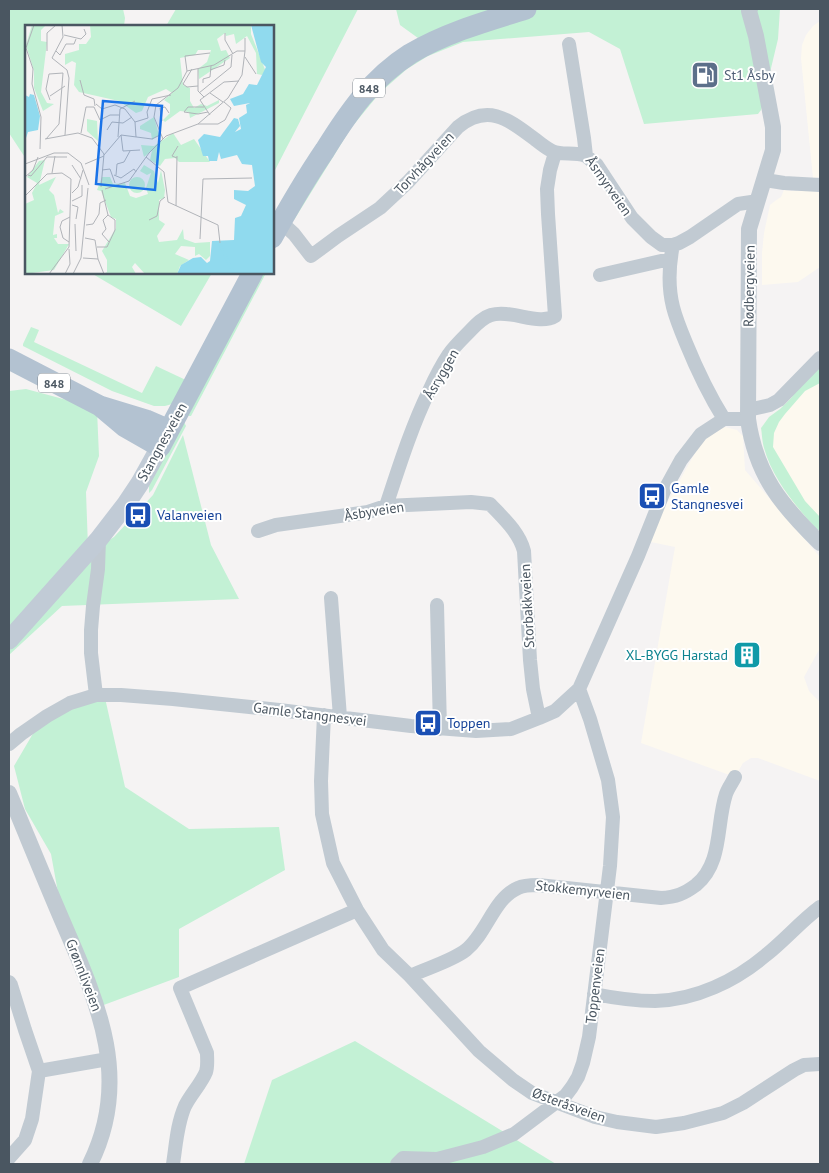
<svg xmlns="http://www.w3.org/2000/svg" width="829" height="1173" font-family="'PT Sans',sans-serif">
<rect width="100%" height="100%" fill="#f5f3f3"/>
<path fill="#fdf9ef" d="M 820,21 L 820,177 L 813,178 L 801,58 L 802,45 L 806,35 L 813,26 Z
M 784,190 L 792,191 L 820,191 L 820,267 L 798,282 L 762,285 L 762,253 L 764,233 L 770,205 L 775,201 L 781,197 Z
M 820,366 L 820,533 L 792,502 L 773,471 L 764,447 L 761,428 L 769,417 L 780,409 L 791,398 L 801,385 Z
M 725,427 L 737,430 L 743,436 L 745,470 L 820,557 L 820,648 L 804,677 L 809,691 L 820,702 L 820,781 L 758,758 L 751,758 L 743,763 L 735,777 L 641,743 L 675,547 L 646,541 L 700,444 L 711,434 Z"/>
<path fill="#c3f1d5" d="M 9,9 L 123,9 L 125,18 L 124,26 L 26,26 L 26,159 L 9,133 Z
M 176,9 L 358,9 L 273,174 L 272,26 L 166,26 Z
M 396,9 L 780,9 L 778,39 L 761,110 L 758,114 L 644,124 L 620,49 L 589,32 L 463,42 L 428,56 L 407,69 L 383,90 L 374,100 L 351,128 L 294,220 L 293,216 L 369,98 L 429,46 L 400,25 Z
M 91,273 L 212,273 L 181,326 Z
M 261,273 L 266,273 L 191,416 L 188,416 Z
M 31,327 L 39,330 L 34,342 L 142,393 L 156,366 L 188,381 L 172,404 L 165,406 L 154,406 L 112,391 L 23,346 L 23,344 Z
M 820,366 L 820,383 L 805,391 L 785,414 L 779,422 L 774,433 L 773,447 L 805,501 L 820,517 L 820,530 L 817,530 C 796,506 773,480 764,448 C 762,441 762,434 761,428 L 769,417 L 780,409 L 791,398 L 801,385 Z
M 26,389 L 93,407 L 97,410 L 99,456 L 86,492 L 88,547 L 97,548 L 114,537 L 153,495 L 183,435 L 211,545 L 239,599 L 62,606 L 9,655 L 9,391 Z
M 184,422 L 186,426 L 152,490 L 149,493 L 149,484 Z
M 103,689 L 125,787 L 189,829 L 279,827 L 285,870 L 179,929 L 179,977 L 101,1006 L 59,898 L 51,854 L 25,809 L 14,766 L 38,725 Z
M 355,1041 L 556,1164 L 244,1164 L 272,1080 Z"/>
<g fill="none" stroke-linecap="round" stroke-linejoin="round">
<path stroke="#c1cad2" stroke-width="14" d="M 569,44 L 584,138 L 586,156 L 597,165 L 632,218 L 651,237 L 662,245 L 673,245 L 679,243 L 690,237 L 738,204 L 758,201
M 765,180 L 784,183 L 820,185
M 281,222 L 294,234 L 311,256 L 338,236 L 380,208 L 408,182 L 458,127 C 489,102 510,121 536,140 C 541,144 546,148 552,151 C 562,156 574,151 586,156
M 673,245 C 669,265 668,287 673,307 C 676,319 681,331 686,343 C 697,370 709,395 724,419
M 600,275 L 670,259
M 748,410 L 770,405 L 779,400 L 820,358
M 386,506 C 399,467 411,428 429,391 C 435,378 441,366 449,354 C 454,347 461,340 467,334 C 474,327 481,318 491,315 C 511,309 539,326 555,316 L 548,214 L 547,189 L 550,170 L 555,153
M 258,531 L 276,525 L 368,512 L 386,506 L 471,502 L 490,504 C 503,518 519,532 524,551 L 530,660 L 533,689 L 539,718
M 331,598 L 340,717
M 437,605 L 440,729
M 96,695 L 91,653 L 91,630 L 93,606 L 98,569 L 99,539
M 324,715 L 321,781 L 322,814 L 333,863 L 357,910 L 383,950 L 410,976 L 479,1051 L 513,1080 L 532,1093 L 595,1117 L 617,1122 L 656,1127 L 684,1123 L 723,1113 L 743,1103 L 794,1070 L 804,1065 L 820,1064
M 9,744 L 21,734 L 47,716 L 70,703 L 96,695 L 121,695 L 173,699 L 279,710 L 411,726 L 476,731 L 511,729 L 539,718 L 555,711 L 579,689 L 638,556 L 664,491 L 681,460 L 701,434 L 724,419 L 748,419
M 410,976 C 427,968 452,961 466,950 C 487,933 494,898 518,888 C 524,885 531,885 538,885 L 661,898 C 676,897 684,894 696,885 C 723,863 716,824 726,794 C 728,788 732,783 735,777
M 9,982 L 11,985 L 25,1030 L 39,1071 L 32,1119 L 25,1140 L 9,1158
M 594,994 C 614,998 634,1001 655,1001 C 696,1000 735,981 766,955 C 785,940 801,921 820,907
M 39,1071 L 108,1059
M 173,1164 C 176,1145 177,1124 185,1106 C 191,1094 201,1084 206,1072 C 208,1066 207,1059 207,1053 L 180,988 L 357,910
M 397,1164 L 403,1158 L 437,1159 L 483,1147 L 514,1134 L 566,1095 L 572,1087 L 578,1077 L 583,1063 L 589,1037 L 610,866 L 613,817 L 608,780 L 590,719 L 579,689"/>
<path stroke="#c1cad2" stroke-width="16" d="M 750,9 L 749,11 L 756,36 L 773,127 L 773,150 L 749,229 L 748,419 C 756,475 781,505 820,543
M 9,793 C 27,836 44,878 62,920 C 97,1001 133,1078 90,1164"/>
<path stroke="#c1cbd6" stroke-width="19" d="M 9,640 L 99,539 L 126,504 L 140,483 L 160,447"/>
<path stroke="#b3c2d1" stroke-width="21" d="M 272,238 C 289,207 306,178 325,150 C 348,113 372,78 410,54 C 445,33 487,21 526,9
M 9,359 L 100,406 L 146,420 L 169,430
M 100,406 L 125,427 L 160,447 L 253,272"/>
</g>
<defs>
<g id="fuel-square" transform="scale(1.4375)"><rect x="-9" y="-9" width="18" height="18" rx="4" fill="#5c6f8a" stroke="#fff"/><path d="M-5.5-6h7V0h2V4h1.3V-2.5L3-4.5l.8-.8L6-3V5H2.5V1h-1V6h-7ZM-4.2-4.7v3.2H.2V-4.7Z" fill="#fff"/></g>
<g id="bus-square" transform="scale(1.4375)"><rect x="-9" y="-9" width="18" height="18" rx="4" fill="#1a4fb4" stroke="#fff"/><path d="M-5-6H5V4H4V6H2V4H-2V6H-4V4H-5ZM-3.5-4V0h7V-4ZM-3.5 1.2v1.5H-2V1.2ZM2 1.2v1.5H3.5V1.2Z" fill="#fff"/></g>
<g id="building-square" transform="scale(1.4375)"><rect x="-9" y="-9" width="18" height="18" rx="4" fill="#0f9aa8" stroke="#fff"/><path d="M-4-6H4V6H1V3H-1V6H-4ZM-2.5-4.3h1.7v1.8h-1.7ZM.8-4.3h1.7v1.8H.8ZM-2.5-1h1.7V.8h-1.7ZM.8-1h1.7V.8H.8Z" fill="#fff"/></g>
</defs>
<g fill-rule="evenodd">
<use href="#fuel-square" x="705" y="75"/>
<use href="#bus-square" x="652" y="496"/>
<use href="#bus-square" x="138" y="515"/>
<use href="#building-square" x="747" y="655"/>
<use href="#bus-square" x="428" y="723"/>
</g>
<g text-anchor="middle" dominant-baseline="central" stroke-width="4" stroke-linejoin="round" paint-order="stroke">
<g fill="#fff" stroke="#808990" stroke-width="1">
<rect x="353" y="78.5" width="32" height="19" rx="4"/>
<rect x="38" y="373.5" width="32" height="19" rx="4"/>
</g>
<g font-size="12" font-weight="bold" fill="#4a5661">
<text x="369" y="88">848</text>
<text x="54" y="383">848</text>
</g>
<g font-size="14" fill="#4e5e75" stroke="#fff" text-anchor="start">
<text x="724" y="75">St1 Åsby</text>
</g>
<g font-size="14" fill="#4a5661" stroke="#fff">
<text transform="translate(424 163) rotate(-47)">Torvhågveien</text>
<text transform="translate(609 186) rotate(55)">Åsmyrveien</text>
<text transform="translate(749 286) rotate(-89)">Rødbergveien</text>
<text transform="translate(441 374) rotate(-60)">Åsryggen</text>
<text transform="translate(162 442) rotate(-61)">Stangnesveien</text>
<text transform="translate(374 511) rotate(-9)">Åsbyveien</text>
<text transform="translate(527 606) rotate(-93)">Storbakkveien</text>
<text transform="translate(310 714) rotate(7)">Gamle Stangnesvei</text>
<text transform="translate(583 890) rotate(6)">Stokkemyrveien</text>
<text transform="translate(84 975) rotate(69)">Grønnliveien</text>
<text transform="translate(595 986) rotate(-83)">Toppenveien</text>
<text transform="translate(569 1105) rotate(20)">Østeråsveien</text>
</g>
<g font-size="14" fill="#164399" stroke="#fff" text-anchor="start">
<text x="671" y="488">Gamle<tspan x="671" dy="16">Stangnesvei</tspan></text>
<text x="157" y="515">Valanveien</text>
<text x="447" y="723">Toppen</text>
</g>
<g font-size="14" fill="#0d838f" stroke="#fff" text-anchor="end">
<text x="728" y="655">XL-BYGG Harstad</text>
</g>
</g>
<g transform="translate(25 25)">
<rect width="249" height="249" fill="#f5f3f3"/>
<path d="M 7,0 L 21,0 L 16,5 L 16,16 L 22,17 L 16,67 L 22,78 L 29,79 L 18,86 L 9,63 L 9,46 L 1,20 ZM 65,0 L 226,0 L 226,9 L 241,47 L 237,50 L 232,49 L 231,28 L 222,11 L 211,19 L 209,9 L 201,11 L 200,8 L 192,14 L 196,26 L 201,25 L 205,33 L 174,54 L 173,44 L 182,37 L 186,25 L 173,25 L 170,30 L 155,33 L 158,60 L 165,63 L 165,76 L 169,83 L 176,79 L 182,81 L 194,75 L 194,78 L 165,93 L 164,87 L 155,86 L 140,97 L 138,95 L 145,88 L 145,79 L 139,75 L 147,68 L 141,64 L 123,72 L 117,86 L 111,88 L 94,76 L 54,67 L 49,60 L 51,38 L 47,36 L 40,40 L 40,29 L 54,25 L 54,19 L 61,19 L 66,12 ZM 129,92 L 134,110 L 127,115 L 126,108 L 115,104 L 115,101 ZM 62,94 L 72,96 L 73,116 L 62,106 ZM 148,108 L 156,120 L 169,114 L 185,137 L 154,137 L 150,133 L 140,134 L 135,141 L 125,135 L 127,125 L 119,132 L 116,120 L 129,121 ZM 20,135 L 14,160 L 31,152 L 24,165 L 29,170 L 33,188 L 35,184 L 39,187 L 30,191 L 28,210 L 32,209 L 32,213 L 29,213 L 33,219 L 44,219 L 29,245 L 0,249 L 0,179 L 9,175 L 7,168 L 12,158 L 2,152 L 14,136 ZM 119,140 L 129,146 L 133,158 L 136,145 L 140,165 L 139,173 L 134,175 L 134,195 L 140,199 L 132,211 L 134,217 L 152,215 L 158,204 L 159,214 L 170,218 L 185,217 L 185,231 L 181,235 L 174,229 L 170,231 L 170,222 L 156,221 L 150,229 L 164,235 L 155,241 L 152,249 L 120,249 L 110,238 L 107,242 L 111,249 L 79,249 L 82,247 L 82,235 L 77,226 L 91,203 L 91,194 L 86,192 L 76,166 L 72,165 L 77,152 L 85,152 L 88,159 L 100,158 L 105,171 L 111,173 L 123,169 L 121,163 L 126,148 L 122,150 L 115,146 ZM104 160a8 8 0 1 1 16 0a8 8 0 1 1-16 0Z" fill="#c3f1d5"/>
<path d="M 226,0 L 249,0 L 249,249 L 152,249 L 156,240 L 168,233 L 176,232 L 182,238 L 185,236 L 187,216 L 209,215 L 210,193 L 216,191 L 221,180 L 209,174 L 209,165 L 223,166 L 230,161 L 227,140 L 217,139 L 212,130 L 196,134 L 194,127 L 192,136 L 184,136 L 183,131 L 178,131 L 173,115 L 179,109 L 195,112 L 209,93 L 213,94 L 215,101 L 210,107 L 216,104 L 214,93 L 222,88 L 221,80 L 225,78 L 209,81 L 205,74 L 218,69 L 224,59 L 232,60 L 241,42 L 236,37 ZM 5,69 L 9,70 L 15,91 L 13,105 L 3,107 L 1,113 L 0,70 L 4,72 Z" fill="#90daee"/>
<path fill="none" stroke="#90daee" stroke-width="2.5" d="M 195,220 L 209,249"/>
<path fill="none" stroke="#b1b4b9" stroke-width="1" d="M 9,0 L 1,23 L 8,44 L 7,59 L 16,92 L 15,124M 37,0 L 38,12 L 27,33 L 42,45 L 44,53 L 40,110M 200,8 L 200,15 L 208,29M 39,10 L 56,14 L 61,9 L 59,4M 22,26 L 22,8 L 31,0M 31,26 L 35,30 L 41,19 L 49,19 L 51,14M 220,32 L 231,49M 167,44 L 158,59 L 162,62 L 173,61M 173,44 L 173,66 L 179,72M 185,45 L 199,40 L 200,35M 162,46 L 160,31 L 185,28M 55,55 L 59,70 L 69,74 L 70,81M 178,58 L 178,54 L 185,52 L 186,41M 174,68 L 206,42 L 207,30M 185,68 L 198,77M 25,71 L 40,61M 71,79 L 77,84 L 90,80 L 100,84 L 110,97 L 111,112M 179,82 L 163,82 L 159,87 L 173,89 L 183,87M 185,90 L 175,75 L 199,57 L 214,56M 137,96 L 135,83 L 140,82 L 144,88M 110,97 L 123,93 L 122,87 L 127,74 L 146,70M 173,99 L 193,99 L 200,95 L 206,83 L 199,77M 82,105 L 87,97 L 98,98 L 107,92M 56,108 L 61,82 L 69,82 L 75,95 L 85,90 L 94,90M 96,110 L 98,126 L 115,125M 93,112 L 95,84 L 110,76M 20,114 L 53,108 L 67,113 L 79,129 L 76,162M 21,114 L 34,99 L 38,48 L 24,49 L 21,64 L 25,75M 138,114 L 129,92 L 131,80 L 153,63 L 162,46 L 189,40 L 212,26 L 220,26 L 220,13M 79,130 L 96,110 L 127,114 L 135,110M 121,132 L 139,147 L 143,177 L 193,200M 152,133 L 147,131 L 153,121M 0,139 L 29,128 L 43,128 L 56,138 L 64,160M 60,139 L 79,131M 47,140 L 56,154M 77,145 L 85,144 L 90,158M 27,148 L 30,131M 3,150 L 6,151 L 22,132 L 42,132M 89,150 L 96,153 L 109,144 L 111,147M 91,150 L 92,139 L 99,137 L 105,126M 0,152 L 8,145 L 13,132M 80,164 L 104,156 L 124,128 L 141,111 L 173,99 L 203,73 L 217,50 L 220,26M 77,165 L 83,190M 47,168 L 53,162 L 58,145M 0,171 L 22,149 L 37,148 L 46,154 L 44,222 L 24,249M 47,176 L 57,171 L 57,160M 47,180 L 53,182 L 51,194M 151,181 L 152,131M 83,190 L 78,195 L 81,204 L 77,209 L 84,217M 124,195 L 132,191 L 135,176 L 140,172M 50,199 L 51,226M 61,200 L 68,199 L 74,189 L 75,178 L 81,175M 193,200 L 195,218M 60,213 L 70,215 L 73,234M 175,214 L 178,154 L 227,153M 44,217 L 38,213 L 35,202 L 37,196 L 45,192M 72,222 L 82,222 L 90,205 L 90,195 L 83,190M 58,233 L 73,234M 73,234 L 79,249M 40,249 L 45,239 L 44,224M 48,249 L 56,233 L 63,163"/>
<path fill="#1a73e8" fill-opacity="0.15" stroke="#1a73e8" stroke-width="2.5" d="M 78,76 L 137,81 L 130,165 L 71,159 Z"/>
<rect width="249" height="249" fill="none" stroke="#4a5661" stroke-width="2.5"/>
</g>
<rect width="829" height="1173" fill="none" stroke="#4a5661" stroke-width="20"/>
</svg>
